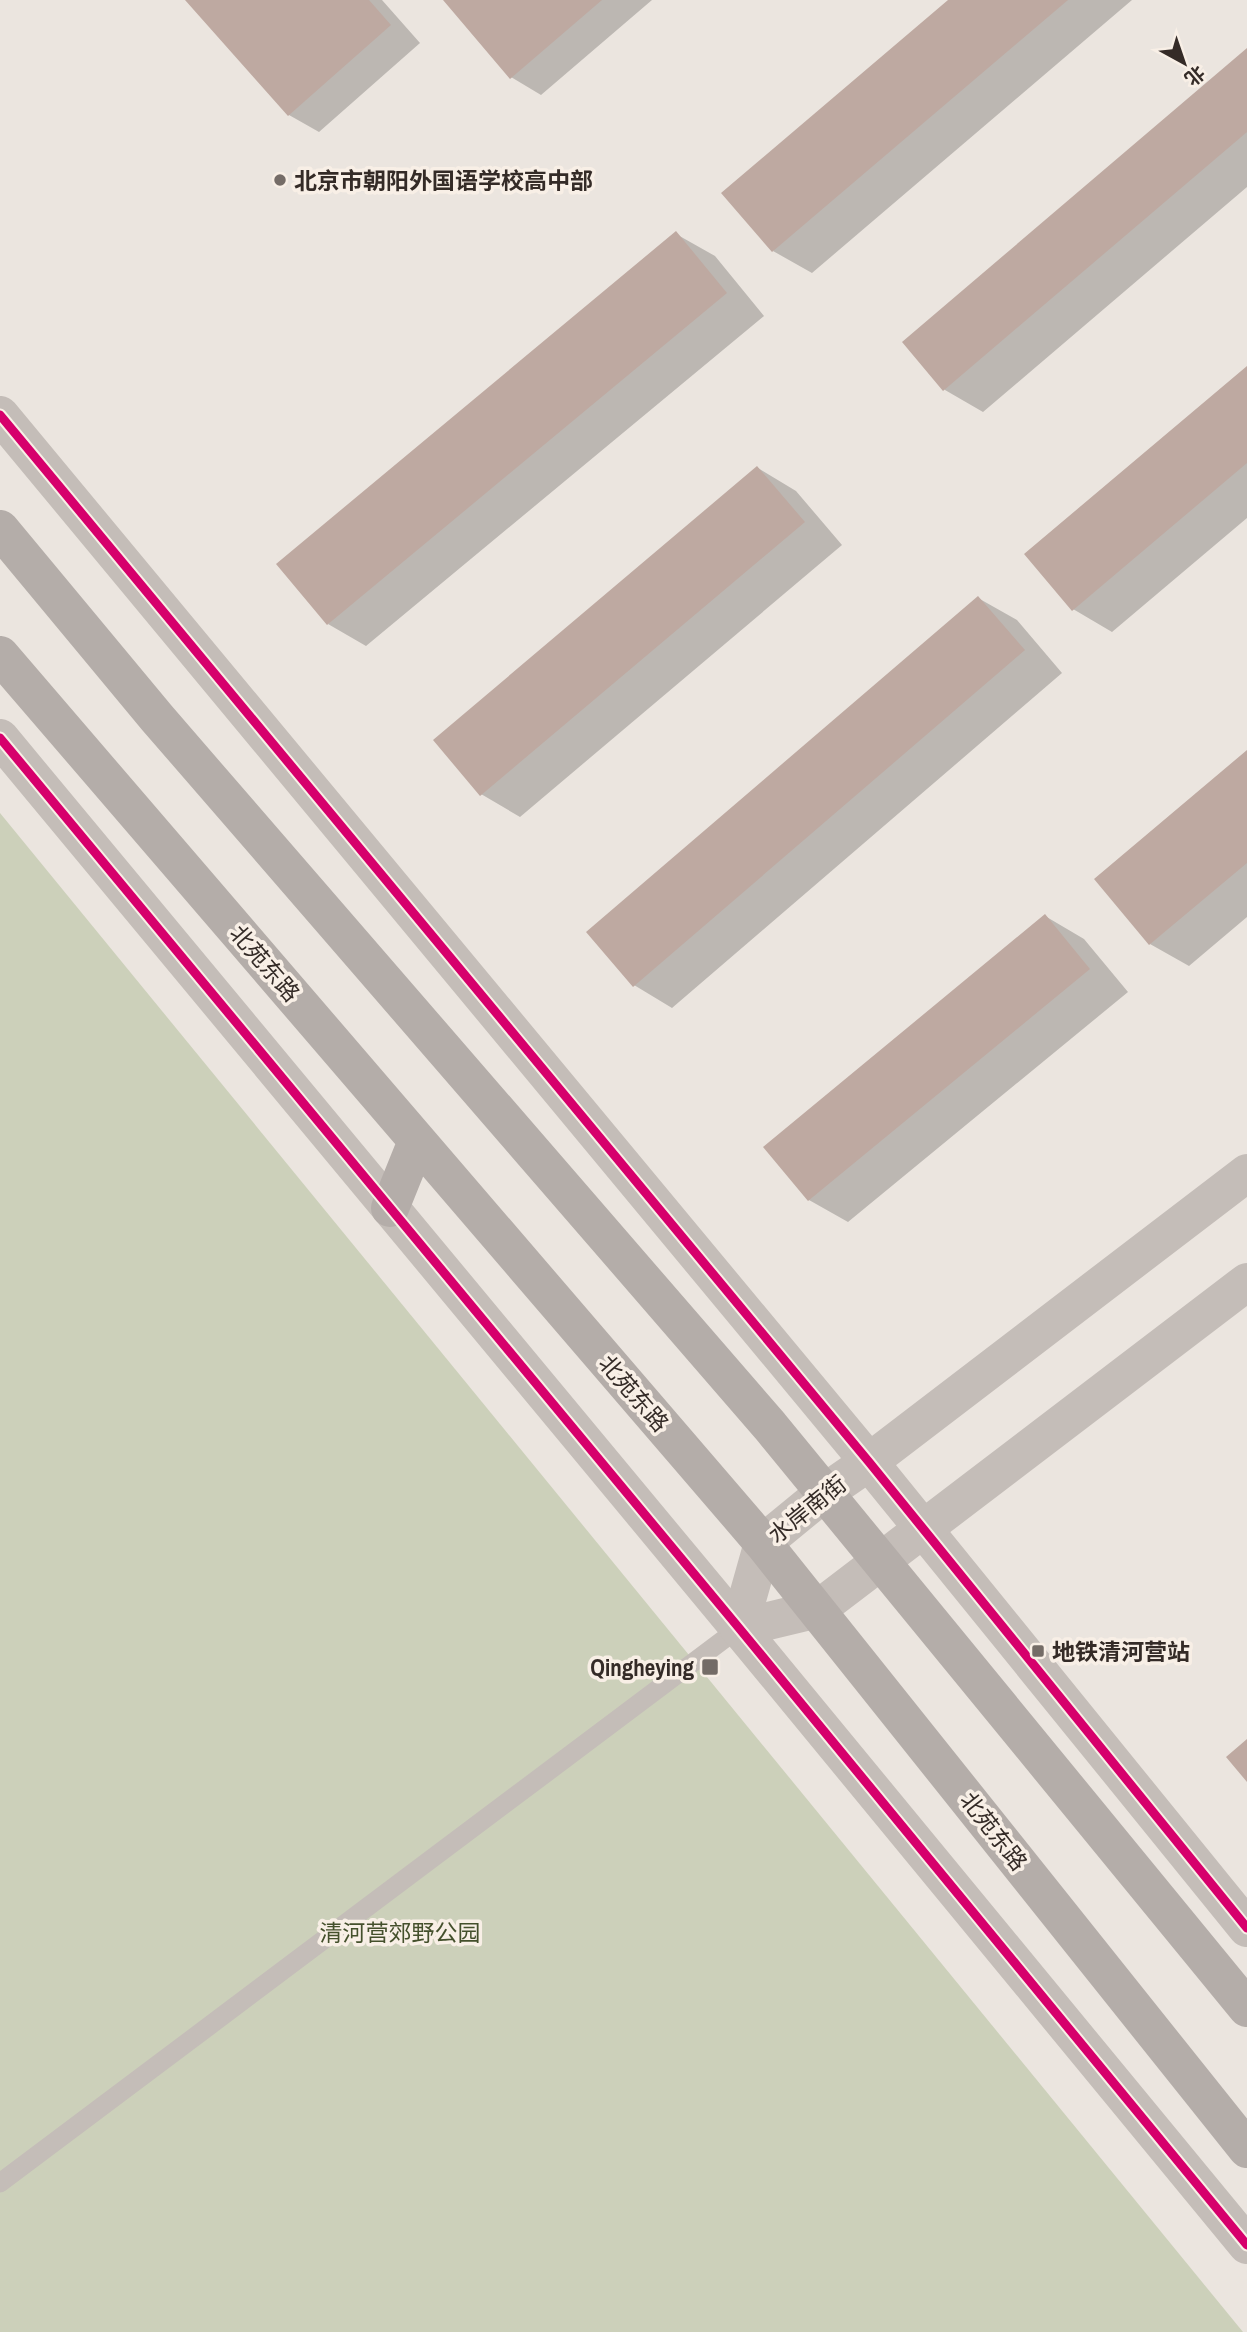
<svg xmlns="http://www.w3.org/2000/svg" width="1247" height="2332" font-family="'Archivo Narrow','Noto Sans SC',sans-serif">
<rect width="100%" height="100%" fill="#ebe5df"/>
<path fill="#ccd0ba" d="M 0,813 L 1243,2332 L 0,2332 Z"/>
<path fill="#0003" d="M 188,0 L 382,0 L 420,43 L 319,132 L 289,115 Z
M 445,0 L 652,0 L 541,95 L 511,77 Z
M 951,0 L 1132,0 L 812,273 L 773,251 Z
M 1247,51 L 1247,187 L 983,412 L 945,390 L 904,342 Z
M 676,234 L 715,256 L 764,316 L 366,646 L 328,624 Z
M 1247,369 L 1247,518 L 1112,632 L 1073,609 Z
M 758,468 L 796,491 L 842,545 L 520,817 L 481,794 Z
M 978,598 L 1017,620 L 1062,673 L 672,1008 L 634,985 Z
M 1247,752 L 1247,917 L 1189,966 L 1150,944 Z
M 1045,916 L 1084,939 L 1128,992 L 848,1222 L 809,1200 L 766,1147 Z"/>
<path fill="#bea9a1" d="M 185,0 L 369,0 L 391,25 L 288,116 Z
M 443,0 L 602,0 L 510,79 Z
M 948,0 L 1068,0 L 772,252 L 721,193 Z
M 1247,48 L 1247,132 L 943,391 L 902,342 Z
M 676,231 L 727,293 L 327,625 L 276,564 Z
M 1247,366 L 1247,463 L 1072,611 L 1024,554 Z
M 757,466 L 805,522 L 480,796 L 433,740 Z
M 978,596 L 1025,650 L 633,987 L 586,932 Z
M 1247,750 L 1247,863 L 1149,945 L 1094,879 Z
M 1045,914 L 1090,969 L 808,1201 L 763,1147 Z
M 1247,1739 L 1247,1782 L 1226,1757 Z"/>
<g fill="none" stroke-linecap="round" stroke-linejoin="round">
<path stroke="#c4bdb8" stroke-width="19" d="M 0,2183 L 739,1628"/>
<path stroke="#c4bdb8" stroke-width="38" d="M 0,415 L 869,1462 L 1247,1928
M 0,738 L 739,1628 L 1247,2245"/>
<path stroke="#c4bdb8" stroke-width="38" d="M 1247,1173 L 869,1462 L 824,1493 L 763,1543 L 739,1628 L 818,1609 L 1247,1282"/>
<path stroke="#b4ada9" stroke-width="38" d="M 0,529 L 157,718 L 770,1426 L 1247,2008
M 0,655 L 763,1543 L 1247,2149
M 390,1208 L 417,1141"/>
<g stroke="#f8efe6" stroke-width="13">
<path id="cycleway" d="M 0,415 L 869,1462 L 1247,1928
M 0,738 L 739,1628 L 1247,2245"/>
</g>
<use href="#cycleway" stroke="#d6006c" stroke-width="9"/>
</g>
<g fill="#746c67" stroke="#f8efe6" stroke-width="2.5">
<circle cx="280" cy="180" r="7"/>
<rect x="1031" y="1644" width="14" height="14" rx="3.5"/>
<rect x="701" y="1658" width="18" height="18" rx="3.5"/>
</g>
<g text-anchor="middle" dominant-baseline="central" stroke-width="7" stroke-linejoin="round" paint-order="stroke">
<g font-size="23" font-weight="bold" fill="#342b27" stroke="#f8efe6" text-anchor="start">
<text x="294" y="180">北京市朝阳外国语学校高中部</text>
<text x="1052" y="1651">地铁清河营站</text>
<text x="694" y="1667" text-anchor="end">Qingheying</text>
</g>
<g font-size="23" fill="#342b27" stroke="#f8efe6">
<text transform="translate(265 963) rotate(49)">北苑东路</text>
<text transform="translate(634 1393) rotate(49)">北苑东路</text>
<text transform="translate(807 1509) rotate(-39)">水岸南街</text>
<text transform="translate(994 1831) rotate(52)">北苑东路</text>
</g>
<g font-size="23" fill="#44502c" stroke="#f8efe6">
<text x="400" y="1932">清河营郊野公园</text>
</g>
</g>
<g transform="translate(1184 63) rotate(140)" stroke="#f8efe6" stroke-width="5" paint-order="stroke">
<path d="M0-5L12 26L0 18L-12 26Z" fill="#342b27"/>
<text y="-10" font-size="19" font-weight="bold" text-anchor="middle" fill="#342b27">北</text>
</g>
</svg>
